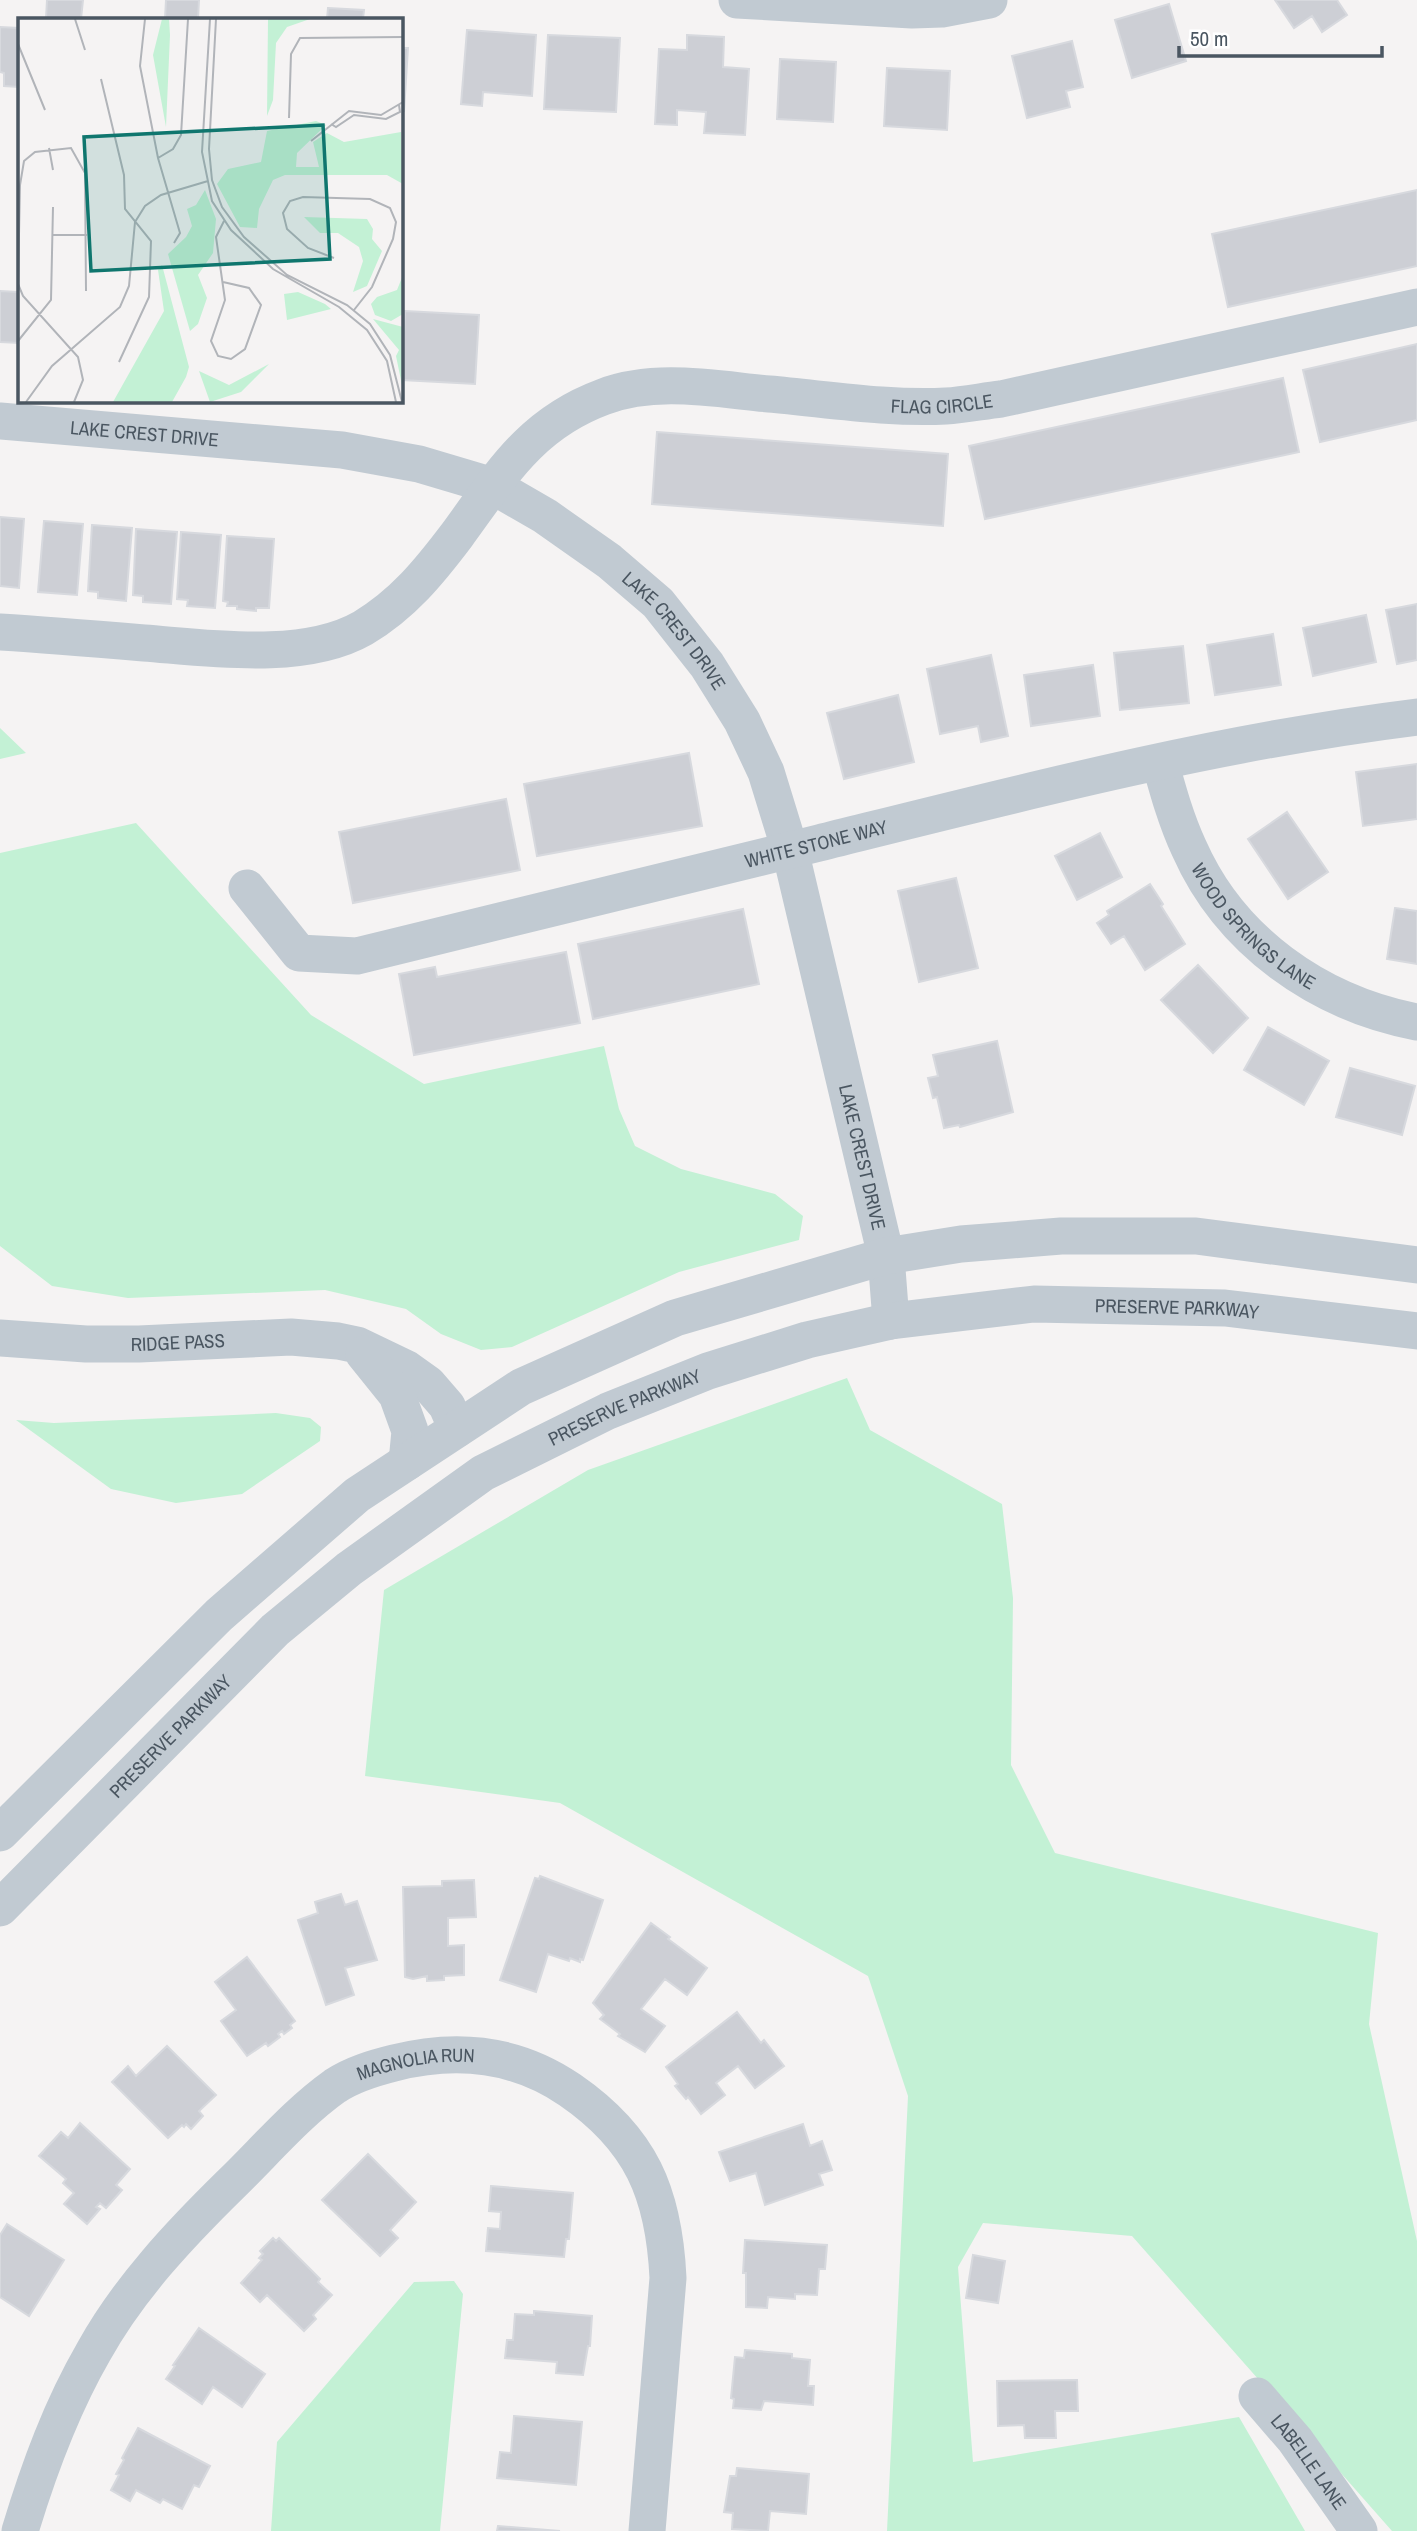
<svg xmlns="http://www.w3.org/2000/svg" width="1417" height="2531" font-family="'Archivo Narrow',sans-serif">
<rect width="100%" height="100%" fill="#f5f3f3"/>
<path fill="#c3f1d5" d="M 0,728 L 26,753 L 0,759 Z
M 136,823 L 311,1015 L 424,1084 L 604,1046 L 619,1109 L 635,1146 L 681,1169 L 775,1194 L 803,1216 L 799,1240 L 679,1272 L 512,1347 L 481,1350 L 441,1334 L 406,1309 L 325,1290 L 128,1298 L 52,1286 L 0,1246 L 0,853 Z
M 847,1378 L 870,1430 L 1002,1504 L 1013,1598 L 1011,1765 L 1055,1853 L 1378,1933 L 1369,2024 L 1417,2241 L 1417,2531 L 1392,2531 L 1132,2236 L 983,2223 L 958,2267 L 973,2462 L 1239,2417 L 1305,2531 L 887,2531 L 908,2096 L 868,1976 L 560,1803 L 365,1776 L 384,1590 L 588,1470 Z
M 276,1413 L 310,1418 L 321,1427 L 320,1441 L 242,1494 L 176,1503 L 111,1489 L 16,1420 L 54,1423 Z
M 454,2281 L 463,2294 L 440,2531 L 271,2531 L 277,2442 L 414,2282 Z"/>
<path fill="#cdcfd5" stroke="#d7d9de" stroke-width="2" d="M 47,0 L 83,0 L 81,19 L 46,19 Z
M 166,0 L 199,0 L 198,19 L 165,19 Z
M 1275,0 L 1337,0 L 1347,15 L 1322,32 L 1312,16 L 1294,28 Z
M 1169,4 L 1186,61 L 1132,78 L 1115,20 Z
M 328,8 L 364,10 L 363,19 L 327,19 Z
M 0,27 L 19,28 L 19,87 L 4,86 L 4,73 L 0,72 Z
M 467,30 L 536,35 L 532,96 L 483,92 L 482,106 L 461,104 Z
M 548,35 L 620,38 L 616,112 L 544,109 Z
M 687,35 L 724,37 L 723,67 L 749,69 L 745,135 L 704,133 L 706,112 L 677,110 L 677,125 L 655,124 L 659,49 L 687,50 Z
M 1072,41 L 1083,87 L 1066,91 L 1070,107 L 1027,118 L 1012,56 Z
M 401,48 L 408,48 L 404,111 L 401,111 Z
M 780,59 L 836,62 L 833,122 L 777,119 Z
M 887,68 L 950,71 L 947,130 L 884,126 Z
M 1417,190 L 1417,266 L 1228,307 L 1212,234 Z
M 19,274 L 19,343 L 0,342 L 0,291 L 18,292 Z
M 405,311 L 479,315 L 475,384 L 402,380 Z
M 1417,344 L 1417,420 L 1320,442 L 1303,370 Z
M 1283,378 L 1299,452 L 985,519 L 969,446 Z
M 657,432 L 948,454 L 943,526 L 652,504 Z
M 0,517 L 24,519 L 19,588 L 0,586 Z
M 44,521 L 83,524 L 77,595 L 38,592 Z
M 92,525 L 132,528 L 126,601 L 98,598 L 98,592 L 88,591 Z
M 136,529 L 177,532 L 171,604 L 143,602 L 143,596 L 133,595 Z
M 181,532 L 221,535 L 215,608 L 187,606 L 188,600 L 177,599 Z
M 227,536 L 274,539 L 269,608 L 256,608 L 256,611 L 237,609 L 237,606 L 227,606 L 228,602 L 223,601 Z
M 1417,604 L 1417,660 L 1397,664 L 1386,610 Z
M 1366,615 L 1376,662 L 1313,676 L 1303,628 Z
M 1273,634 L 1281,685 L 1215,695 L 1207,645 Z
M 1183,646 L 1189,703 L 1120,710 L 1114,653 Z
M 991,655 L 1008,736 L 981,742 L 978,726 L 940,734 L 927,669 Z
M 1093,665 L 1100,716 L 1031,726 L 1024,675 Z
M 898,695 L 914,762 L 844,779 L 827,713 Z
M 689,753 L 702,826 L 537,856 L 524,784 Z
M 1417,764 L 1417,819 L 1363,826 L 1356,772 Z
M 506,799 L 520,870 L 353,903 L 339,832 Z
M 1287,812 L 1328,872 L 1288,899 L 1248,839 Z
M 1100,833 L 1122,877 L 1077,900 L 1055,856 Z
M 956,878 L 978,968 L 919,982 L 898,891 Z
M 1150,884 L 1163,904 L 1161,906 L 1185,944 L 1145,970 L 1124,936 L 1111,944 L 1097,923 L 1109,915 L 1107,911 Z
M 1395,908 L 1417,911 L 1417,964 L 1387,959 Z
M 743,909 L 759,984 L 593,1019 L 578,944 Z
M 566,952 L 580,1023 L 414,1055 L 399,974 L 435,967 L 437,977 Z
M 1198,965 L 1248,1018 L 1213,1053 L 1161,1000 Z
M 1268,1027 L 1329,1061 L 1304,1105 L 1244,1070 Z
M 997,1041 L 1013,1112 L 960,1127 L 959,1125 L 944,1128 L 937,1097 L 933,1098 L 928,1078 L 938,1076 L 933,1055 Z
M 1350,1068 L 1415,1086 L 1402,1135 L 1336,1117 Z
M 540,1876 L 603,1900 L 583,1960 L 580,1959 L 580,1962 L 570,1958 L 569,1961 L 548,1954 L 536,1992 L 500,1980 L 535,1878 L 539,1879 Z
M 474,1880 L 476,1917 L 448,1918 L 448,1946 L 464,1945 L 464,1975 L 444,1976 L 444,1980 L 427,1981 L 427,1976 L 413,1979 L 405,1977 L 403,1887 L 442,1886 L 442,1881 Z
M 341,1894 L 345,1905 L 357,1901 L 377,1960 L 345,1968 L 354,1995 L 326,2005 L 298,1920 L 318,1913 L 315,1902 Z
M 651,1923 L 670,1937 L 668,1939 L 707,1968 L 687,1995 L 665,1979 L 641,2009 L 665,2026 L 645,2052 L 618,2036 L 620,2034 L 600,2019 L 604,2015 L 593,2003 Z
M 247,1957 L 295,2021 L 290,2025 L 292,2028 L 284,2034 L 282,2031 L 278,2034 L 280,2037 L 268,2046 L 266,2043 L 247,2056 L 221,2021 L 236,2010 L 215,1982 Z
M 737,2012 L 761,2043 L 764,2040 L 784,2066 L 755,2088 L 738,2066 L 716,2083 L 725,2095 L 701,2114 L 688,2097 L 686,2099 L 675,2086 L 678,2084 L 666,2067 Z
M 167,2046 L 216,2095 L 199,2111 L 203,2116 L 191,2129 L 186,2124 L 184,2127 L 182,2125 L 168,2138 L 112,2082 L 128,2066 L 136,2076 Z
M 80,2123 L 130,2169 L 116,2185 L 122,2190 L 106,2208 L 100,2203 L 96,2207 L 100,2209 L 87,2224 L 64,2204 L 74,2193 L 63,2183 L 66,2179 L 39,2156 L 61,2132 L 68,2138 Z
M 803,2124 L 810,2146 L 822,2141 L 832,2170 L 819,2174 L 823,2185 L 765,2205 L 756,2173 L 730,2181 L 719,2152 Z
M 368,2154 L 416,2202 L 390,2230 L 398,2238 L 380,2256 L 322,2200 Z
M 491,2186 L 573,2193 L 569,2239 L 566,2239 L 564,2257 L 486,2251 L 488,2228 L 500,2229 L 501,2212 L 489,2211 Z
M 7,2224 L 64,2260 L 29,2316 L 0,2297 L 0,2235 Z
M 273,2238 L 276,2241 L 279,2238 L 320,2279 L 318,2282 L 332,2295 L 313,2315 L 316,2319 L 304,2331 L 267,2295 L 260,2302 L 241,2283 L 262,2260 L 259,2258 L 263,2254 L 260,2251 Z
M 745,2240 L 827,2245 L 825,2269 L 819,2269 L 817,2295 L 795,2294 L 795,2299 L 768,2297 L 767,2308 L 746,2307 L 746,2273 L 743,2273 Z
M 973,2255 L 1005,2261 L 998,2303 L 966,2298 Z
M 534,2311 L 592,2316 L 590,2346 L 588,2346 L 583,2375 L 556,2373 L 557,2362 L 505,2358 L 507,2340 L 513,2340 L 515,2314 L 534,2315 Z
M 199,2328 L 265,2374 L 242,2407 L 213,2387 L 202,2404 L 166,2379 L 175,2366 L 173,2365 Z
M 745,2350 L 792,2354 L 792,2358 L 810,2360 L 808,2386 L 814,2386 L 813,2405 L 764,2401 L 761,2410 L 733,2408 L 734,2399 L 731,2398 L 735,2357 L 744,2358 Z
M 1077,2380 L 1078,2411 L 1055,2411 L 1056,2438 L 1025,2438 L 1024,2425 L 998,2426 L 997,2381 Z
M 514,2416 L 582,2422 L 576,2485 L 497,2478 L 500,2452 L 511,2453 Z
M 138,2428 L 210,2466 L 199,2487 L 194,2485 L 182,2509 L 163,2499 L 160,2503 L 136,2490 L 130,2501 L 111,2490 L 119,2475 L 116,2474 L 124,2460 L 122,2458 Z
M 737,2468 L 809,2474 L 806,2514 L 770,2511 L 768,2531 L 732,2529 L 733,2513 L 724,2512 L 730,2476 L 736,2476 Z
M 498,2526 L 560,2531 L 497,2531 Z"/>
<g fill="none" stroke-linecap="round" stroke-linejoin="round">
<g stroke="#c1cad2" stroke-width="37">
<path d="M 737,0 L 912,10 L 942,9 L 989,0"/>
<path id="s1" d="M 0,421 L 342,450 L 419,464 L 493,486 L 545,516 L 609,561 L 658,603 L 707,665 L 742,721 L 766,772 L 790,850 L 886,1256 L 891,1321"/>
<path id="s2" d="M 0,632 C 48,635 96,639 144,643 C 209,648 304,662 363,628 C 403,604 429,572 457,535 C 501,475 530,424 603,397 C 655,377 715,389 769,394 C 827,399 887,409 946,406 C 964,405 983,401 1001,399 L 1417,307"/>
<path id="s3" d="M 1160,762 C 1168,791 1176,820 1189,848 C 1230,941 1318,1003 1417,1022"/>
<path id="s4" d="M 247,888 L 299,953 L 357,956 C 511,919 665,881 819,843 C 1016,794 1215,742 1417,717"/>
<path id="s5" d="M 0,1338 L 86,1344 L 139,1344 L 291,1337 L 338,1341 L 357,1345 L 407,1369 L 428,1384 L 447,1406 L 457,1429"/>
<path d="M 364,1354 L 397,1395 L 410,1431 L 407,1462"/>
<path d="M 0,1833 L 219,1615 L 357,1495 L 521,1387 L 675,1318 L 886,1256 L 961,1244 L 1061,1236 L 1196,1236 L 1417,1265"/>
<path id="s6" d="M 0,1908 L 275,1630 L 349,1569 L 483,1473 L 608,1411 L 708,1371 L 807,1340 L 891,1321 L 1034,1304 L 1225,1308 L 1417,1331"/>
<path id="s7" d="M 1257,2396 L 1295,2440 L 1359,2531"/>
<path id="s8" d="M 20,2531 C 39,2468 61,2408 94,2351 C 129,2288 180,2234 231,2184 C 265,2151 297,2113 335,2086 C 353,2074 374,2068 394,2063 C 457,2047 516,2053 570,2090 C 641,2139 664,2193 668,2278 L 647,2531"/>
</g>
</g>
<g text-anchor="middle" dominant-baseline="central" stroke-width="5" stroke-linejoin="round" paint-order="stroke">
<g font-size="19" fill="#4a5661" stroke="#fff">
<text stroke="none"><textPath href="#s2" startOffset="1046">FLAG CIRCLE</textPath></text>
<text stroke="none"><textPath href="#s1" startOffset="145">LAKE CREST DRIVE</textPath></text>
<text stroke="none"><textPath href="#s1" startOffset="733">LAKE CREST DRIVE</textPath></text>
<text stroke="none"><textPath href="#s4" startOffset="614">WHITE STONE WAY</textPath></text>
<text stroke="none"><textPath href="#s3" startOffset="194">WOOD SPRINGS LANE</textPath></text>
<text stroke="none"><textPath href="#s1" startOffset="1300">LAKE CREST DRIVE</textPath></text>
<text stroke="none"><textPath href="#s6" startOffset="1376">PRESERVE PARKWAY</textPath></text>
<text stroke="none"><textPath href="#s5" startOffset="178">RIDGE PASS</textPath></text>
<text stroke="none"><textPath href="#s6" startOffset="808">PRESERVE PARKWAY</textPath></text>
<text stroke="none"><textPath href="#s6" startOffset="242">PRESERVE PARKWAY</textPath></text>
<text stroke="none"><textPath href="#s8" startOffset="640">MAGNOLIA RUN</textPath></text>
<text stroke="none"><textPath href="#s7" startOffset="84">LABELLE LANE</textPath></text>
</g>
</g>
<g transform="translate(18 18)">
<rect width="385" height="385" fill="#f5f3f3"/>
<path d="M 144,1 L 151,1 L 152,17 L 148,109 L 135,37 ZM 250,1 L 292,1 L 269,9 L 258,25 L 255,82 L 249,98 ZM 298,103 L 308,107 L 279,135 L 278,149 L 301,149 L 295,124 L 309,115 L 326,124 L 383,114 L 385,166 L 369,157 L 267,157 L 255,162 L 241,191 L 239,210 L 222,209 L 199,166 L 210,151 L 243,144 L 249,113 ZM 187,172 L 198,201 L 195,235 L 180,257 L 189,280 L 180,306 L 172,313 L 150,236 L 168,219 L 174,208 L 169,191 L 178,187 ZM 286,199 L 349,201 L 355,211 L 354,221 L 364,233 L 349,268 L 335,274 L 345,243 L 341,229 L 320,215 L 302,215 ZM 144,247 L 171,349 L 168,359 L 154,384 L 95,384 L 146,293 L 140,252 ZM 385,257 L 385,296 L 373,303 L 357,297 L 353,286 L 359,279 L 379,272 ZM 280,274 L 307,286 L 313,291 L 269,302 L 266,276 ZM 355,301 L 385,309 L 385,372 L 378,338 L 381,332 ZM 251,346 L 223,374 L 192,384 L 181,353 L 211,367 Z" fill="#c3f1d5"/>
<path fill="none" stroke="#b1b4b9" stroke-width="2" d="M 57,1 L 67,32M 127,1 L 122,48 L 140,140 L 162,215 L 156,225M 192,1 L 184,134 L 194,183 L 213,212 L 255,251 L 321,289 L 349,312 L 369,343 L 378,384M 198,1 L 191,131 L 194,162 L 204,189 L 226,219 L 269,257 L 329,287 L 352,306 L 372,337 L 384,384M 0,26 L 27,92M 83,61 L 106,157 L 107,191 L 133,223 L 131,279 L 101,344M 271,100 L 273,36 L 282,20 L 385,19M 313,106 L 318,109 L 336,97 L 368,101 L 382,94 L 381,87M 293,123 L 331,93 L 363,97 L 385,84M 31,130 L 35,152M 140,140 L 155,131 L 163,117 L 170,1M 35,217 L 69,217M 316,240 L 290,230 L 269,211 L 265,195 L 272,183 L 285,179 L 352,181 L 372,190 L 378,204 L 375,221 L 354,269 L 336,292M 205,264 L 231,270 L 243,287 L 227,331 L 213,341 L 200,338 L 193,323 L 207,282 L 198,219 L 206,203M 0,323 L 33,282 L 35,189M 8,384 L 34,348 L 102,289 L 111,268 L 117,204 L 127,188 L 143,177 L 190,163M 56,384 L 65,362 L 60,339 L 5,278 L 0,266 L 2,167 L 6,143 L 17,134 L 53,130 L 67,155 L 68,273"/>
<path fill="#0f766e" fill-opacity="0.15" stroke="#0f766e" stroke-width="3.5" d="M 305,107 L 312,241 L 73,253 L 66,119 Z"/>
<rect width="385" height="385" fill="none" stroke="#4a5661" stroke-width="3.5"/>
</g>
<path d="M1179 46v10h203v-10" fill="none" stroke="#4a5661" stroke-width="3.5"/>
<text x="1190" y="46" font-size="21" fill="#4a5661" stroke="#ffffff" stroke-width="5" paint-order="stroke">50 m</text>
</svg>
